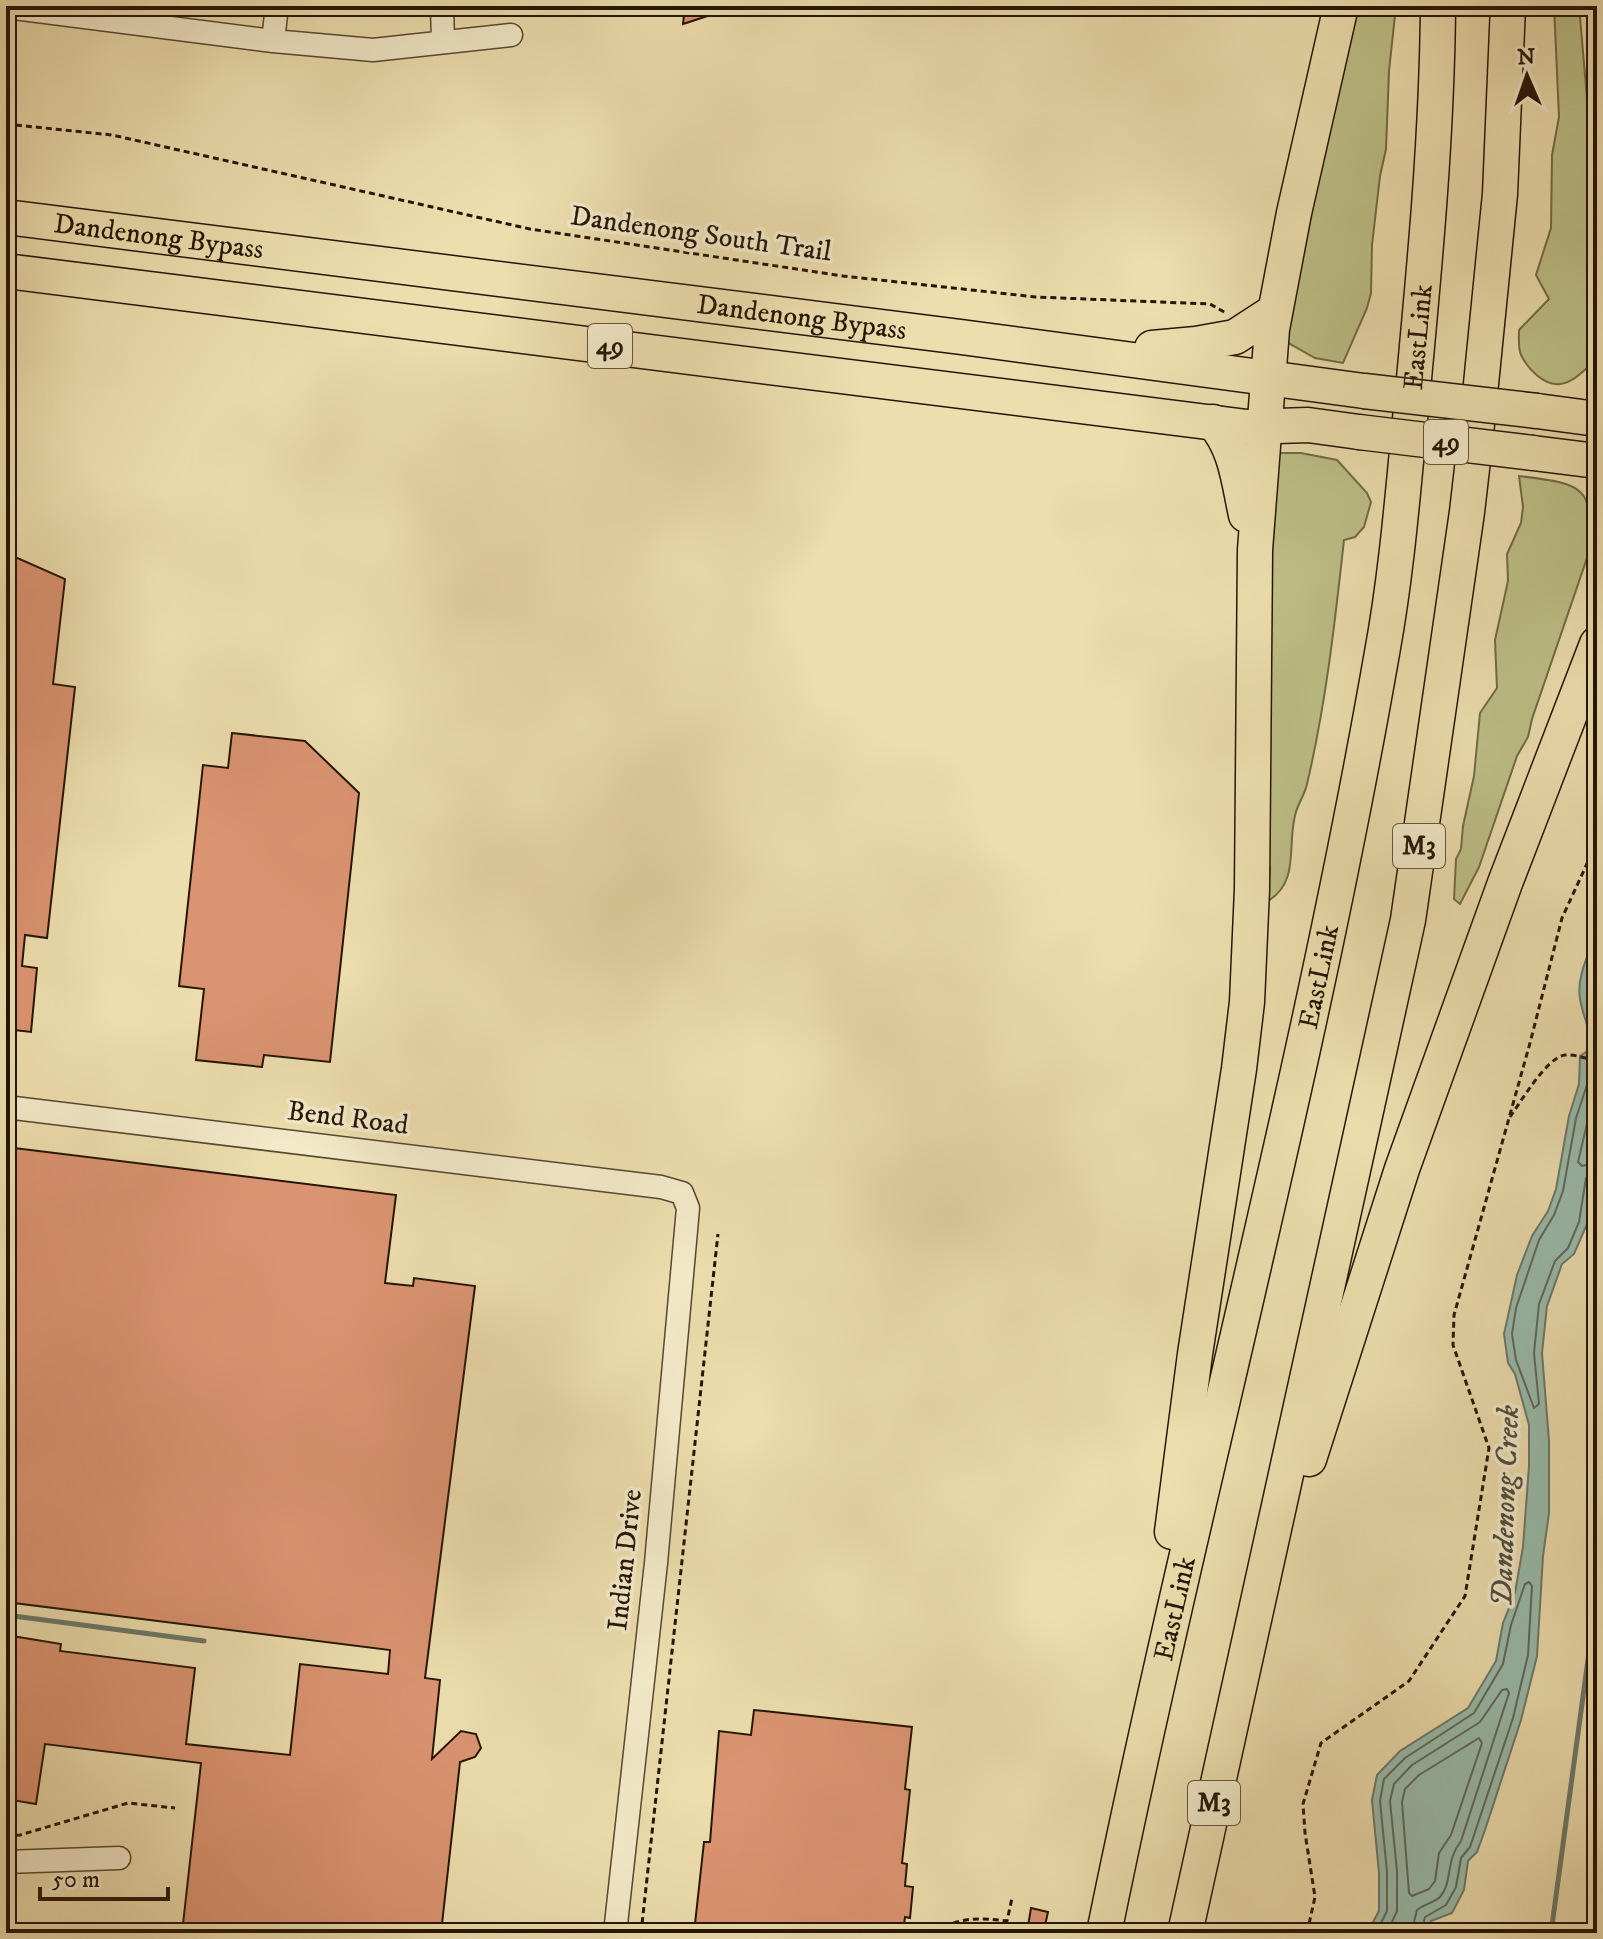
<svg xmlns="http://www.w3.org/2000/svg" width="1603" height="1939" font-family="'IM FELL DW Pica',serif">
<rect width="100%" height="100%" fill="#eddeae"/>
<filter id="stains"><feTurbulence type="fractalNoise" baseFrequency=".0025" numOctaves="4"/><feColorMatrix values="0 0 0 0 .2 0 0 0 0 .09 0 0 0 0 .02 0 0 0 .5 -.17"/></filter>
<radialGradient id="worn" r=".72"><stop offset=".6" stop-color="#630" stop-opacity="0"/><stop offset="1" stop-color="#630" stop-opacity=".3"/></radialGradient>
<path fill="#bdc087" stroke="#716a47" stroke-width="2" d="M 1355,6 L 1396,6 L 1389,71 L 1386,149 L 1380,176 L 1372,245 L 1371,293 L 1367,308 L 1343,363 L 1315,358 L 1285,341 L 1282,330 Z
M 1554,6 L 1579,6 L 1597,213 L 1597,359 C 1587,367 1574,383 1560,384 C 1544,386 1528,369 1521,355 C 1518,348 1519,338 1519,330 L 1549,299 L 1536,275 L 1551,228 L 1552,155 L 1559,117 Z
M 1280,453 L 1301,453 L 1337,460 L 1367,493 L 1371,502 L 1364,527 L 1355,537 L 1344,540 C 1335,621 1326,704 1307,784 C 1305,794 1299,802 1296,812 C 1286,843 1301,881 1268,901 L 1270,867 L 1266,856 L 1270,460 Z
M 1519,476 C 1583,484 1596,485 1588,555 L 1532,719 L 1528,737 L 1517,756 L 1479,867 L 1460,904 L 1454,899 L 1456,859 L 1461,849 L 1463,826 L 1474,776 L 1480,713 L 1497,688 L 1495,640 L 1508,581 L 1507,554 L 1521,523 L 1523,507 Z"/>
<path fill="#99bcad" stroke="#6b796b" stroke-width="2" d="M 1597,930 L 1597,1153 L 1587,1224 L 1574,1254 L 1562,1264 L 1547,1306 L 1542,1353 L 1549,1441 L 1549,1513 L 1543,1556 L 1537,1656 L 1521,1720 L 1485,1830 L 1477,1852 L 1468,1861 L 1464,1890 L 1452,1913 L 1431,1921 L 1429,1933 L 1367,1933 L 1379,1911 L 1379,1873 L 1372,1800 L 1377,1775 L 1400,1751 L 1468,1708 L 1496,1661 L 1503,1623 L 1515,1593 L 1523,1547 L 1529,1466 L 1529,1425 L 1515,1374 L 1508,1363 L 1504,1334 L 1517,1275 L 1532,1236 L 1548,1211 L 1556,1189 L 1569,1116 L 1579,1084 L 1580,1056 L 1589,1050 C 1592,1030 1583,1018 1580,999 C 1576,976 1590,952 1597,930 Z"/>
<g fill="none" stroke-linecap="round" stroke-linejoin="round">
<path stroke="#5f685a" stroke-width="2" d="M 1597,1051 L 1588,1062 L 1587,1085 L 1576,1118 L 1563,1191 L 1554,1215 L 1539,1240 L 1516,1308 L 1512,1334 L 1516,1360 L 1534,1408 L 1539,1404 L 1534,1353 L 1539,1304 L 1555,1261 L 1568,1248 L 1579,1222 L 1586,1178 L 1590,1173 L 1597,1172
M 1597,1081 L 1578,1162 L 1582,1166 L 1597,1162
M 1479,1738 L 1482,1743 L 1451,1835 L 1439,1853 L 1435,1881 L 1429,1889 L 1412,1896 L 1409,1893 L 1402,1802 L 1405,1789 L 1419,1775 Z
M 1376,1933 L 1387,1911 L 1387,1872 L 1380,1801 L 1384,1779 L 1405,1758 L 1474,1713 L 1503,1664 L 1511,1625 L 1525,1584 L 1529,1582 L 1532,1586 L 1528,1655 L 1513,1718 L 1470,1847 L 1461,1858 L 1456,1887 L 1446,1905 L 1425,1917 L 1421,1933
M 1387,1933 L 1397,1911 L 1397,1871 L 1390,1801 L 1394,1784 L 1412,1765 L 1480,1722 L 1502,1690 L 1507,1689 L 1509,1693 L 1461,1841 C 1445,1861 1453,1882 1440,1897 C 1434,1903 1424,1904 1417,1910 L 1411,1933"/>
<path stroke="#6b796b" stroke-width="5" d="M 6,1615 L 204,1641
M 1551,1933 L 1597,1593"/>
</g>
<path fill="#db9471" stroke="#251407" stroke-width="2" d="M 685,6 L 728,6 L 729,9 L 683,24 Z
M 6,553 L 65,579 L 53,684 L 75,687 L 47,938 L 25,935 L 22,966 L 37,968 L 31,1032 L 6,1029 Z
M 232,733 L 305,741 L 359,793 L 330,1062 L 264,1055 L 262,1067 L 196,1060 L 204,989 L 179,986 L 203,765 L 228,768 Z
M 6,1147 L 396,1195 L 385,1283 L 413,1286 L 414,1278 L 475,1286 L 425,1678 L 440,1680 L 432,1759 L 461,1731 L 476,1734 L 481,1748 L 475,1757 L 460,1762 L 441,1933 L 182,1933 L 201,1763 L 45,1744 L 36,1804 L 6,1799 L 6,1635 L 61,1644 L 60,1651 L 195,1668 L 186,1744 L 290,1755 L 300,1664 L 388,1674 L 390,1650 L 6,1602 Z
M 754,1710 L 912,1727 L 905,1789 L 910,1790 L 902,1863 L 907,1864 L 905,1886 L 913,1887 L 910,1918 L 905,1917 L 903,1933 L 694,1933 L 704,1842 L 710,1842 L 719,1731 L 751,1735 Z
M 1031,1908 L 1048,1912 L 1044,1930 L 1028,1926 Z"/>
<g fill="none" stroke-linecap="round" stroke-linejoin="round">
<g stroke="#574631" stroke-width="25">
<path id="minor" d="M 442,6 L 443,42
M 6,7 L 273,41 L 373,50 L 511,35
M 273,41 L 277,6
M 6,1107 L 661,1187 L 682,1193 L 688,1208 L 656,1563 L 615,1933
M 6,1862 L 119,1858"/>
</g>
<g stroke="#251407" stroke-width="37">
<g id="highway">
<path id="s1" d="M 6,217 L 961,337 L 1364,391"/>
<path d="M 6,271 L 1247,427 L 1308,425 L 1359,432"/>
<path d="M 1152,348 L 1196,344 L 1235,337 L 1275,311"/>
<path d="M 1537,411 L 1597,419"/>
<path d="M 1213,422 C 1236,447 1239,483 1246,515"/>
<path d="M 1533,453 L 1597,461"/>
<path d="M 1309,1459 L 1402,1169 L 1505,883 L 1597,644"/>
<path d="M 1172,1532 L 1195,1354 L 1239,1069 L 1247,1002 L 1252,889 L 1255,550 L 1272,329 L 1294,213 L 1341,6"/>
<path id="s2" d="M 1104,1933 C 1191,1505 1307,1083 1382,653 C 1398,566 1404,477 1413,389 C 1425,262 1437,134 1438,6"/>
<path d="M 1185,1933 L 1408,920 L 1467,512 L 1476,434 L 1500,194 L 1508,6"/>
</g>
</g>
<path stroke="#251407" stroke-width="3" stroke-dasharray="6 4" stroke-linecap="butt" d="M 6,124 L 112,135 L 530,229 L 843,276 L 1036,297 L 1210,304 L 1226,313
M 1510,1117 C 1520,1103 1547,1057 1565,1055 C 1574,1054 1588,1059 1597,1061
M 6,1836 L 20,1835 L 128,1803 L 175,1808
M 641,1933 L 718,1234
M 936,1933 C 957,1916 981,1918 1007,1921 L 1012,1898
M 1307,1933 L 1315,1897 L 1305,1833 L 1303,1804 L 1321,1743 L 1409,1681 L 1465,1596 L 1489,1448 L 1453,1345 L 1454,1315 L 1530,1043 L 1562,918 L 1597,842"/>
<use href="#minor" stroke="#f3eaca" stroke-width="22"/>
<use href="#highway" stroke="#eddeae" stroke-width="34"/>
<g stroke="#251407" stroke-width="37" stroke-linecap="butt">
<path id="highway-bridge" d="M 1364,391 L 1537,411
M 1359,432 L 1533,453"/>
</g>
<use href="#highway-bridge" stroke="#eddeae" stroke-width="34"/>
</g>
<g text-anchor="middle" dominant-baseline="central" stroke-width="7" stroke-linejoin="round" paint-order="stroke">
<g fill="#f3eaca" stroke="#635442" stroke-width="2">
<rect x="588" y="324" width="44" height="44" rx="6"/>
<rect x="1424" y="420" width="44" height="44" rx="6"/>
<rect x="1393" y="824" width="52" height="44" rx="6"/>
<rect x="1188" y="1781" width="52" height="44" rx="6"/>
</g>
<g font-size="26" font-weight="bold" fill="#251407">
<text x="610" y="346">49</text>
<text x="1446" y="442">49</text>
<text x="1419" y="846">M3</text>
<text x="1214" y="1803">M3</text>
</g>
<g font-size="28" fill="#251407" stroke="#f3eaca">
<text transform="translate(701 234) rotate(8)">Dandenong South Trail</text>
<text stroke="none"><textPath href="#s1" startOffset="154">Dandenong Bypass</textPath></text>
<text stroke="none"><textPath href="#s1" startOffset="802">Dandenong Bypass</textPath></text>
<text stroke="none"><textPath href="#s2" startOffset="1628">EastLink</textPath></text>
<text stroke="none"><textPath href="#s2" startOffset="980">EastLink</textPath></text>
<text transform="translate(348 1118) rotate(7)">Bend Road</text>
<text transform="translate(625 1560) rotate(-84)">Indian Drive</text>
<text stroke="none"><textPath href="#s2" startOffset="332">EastLink</textPath></text>
</g>
<g font-size="30" font-style="italic" fill="#4e4f41" stroke="#f3eaca">
<text transform="translate(1506 1506) rotate(-88)">Dandenong Creek</text>
</g>
</g>
<rect width="1603" height="1939" fill="none" stroke="#eddeae" stroke-width="32"/>
<rect x="8" y="8" width="1587" height="1923" fill="none" stroke="#251407" stroke-width="4"/>
<rect x="16" y="16" width="1571" height="1907" fill="none" stroke="#251407" stroke-width="2"/>
<g transform="translate(1527 76) rotate(358)" stroke="#f3eaca" stroke-width="6" paint-order="stroke">
<path d="M0-6L14 30L0 20L-14 30Z" fill="#251407"/>
<text y="-12" font-size="22" font-weight="bold" text-anchor="middle" fill="#251407">N</text>
</g>
<path d="M40 1887v12h128v-12" fill="none" stroke="#251407" stroke-width="4"/>
<text x="52" y="1887" font-size="24" fill="#251407" stroke="#f3eaca" stroke-width="6" paint-order="stroke">50 m</text>
<rect width="100%" height="100%" filter="url(#stains)"/>
<rect width="100%" height="100%" fill="url(#worn)"/>
</svg>
